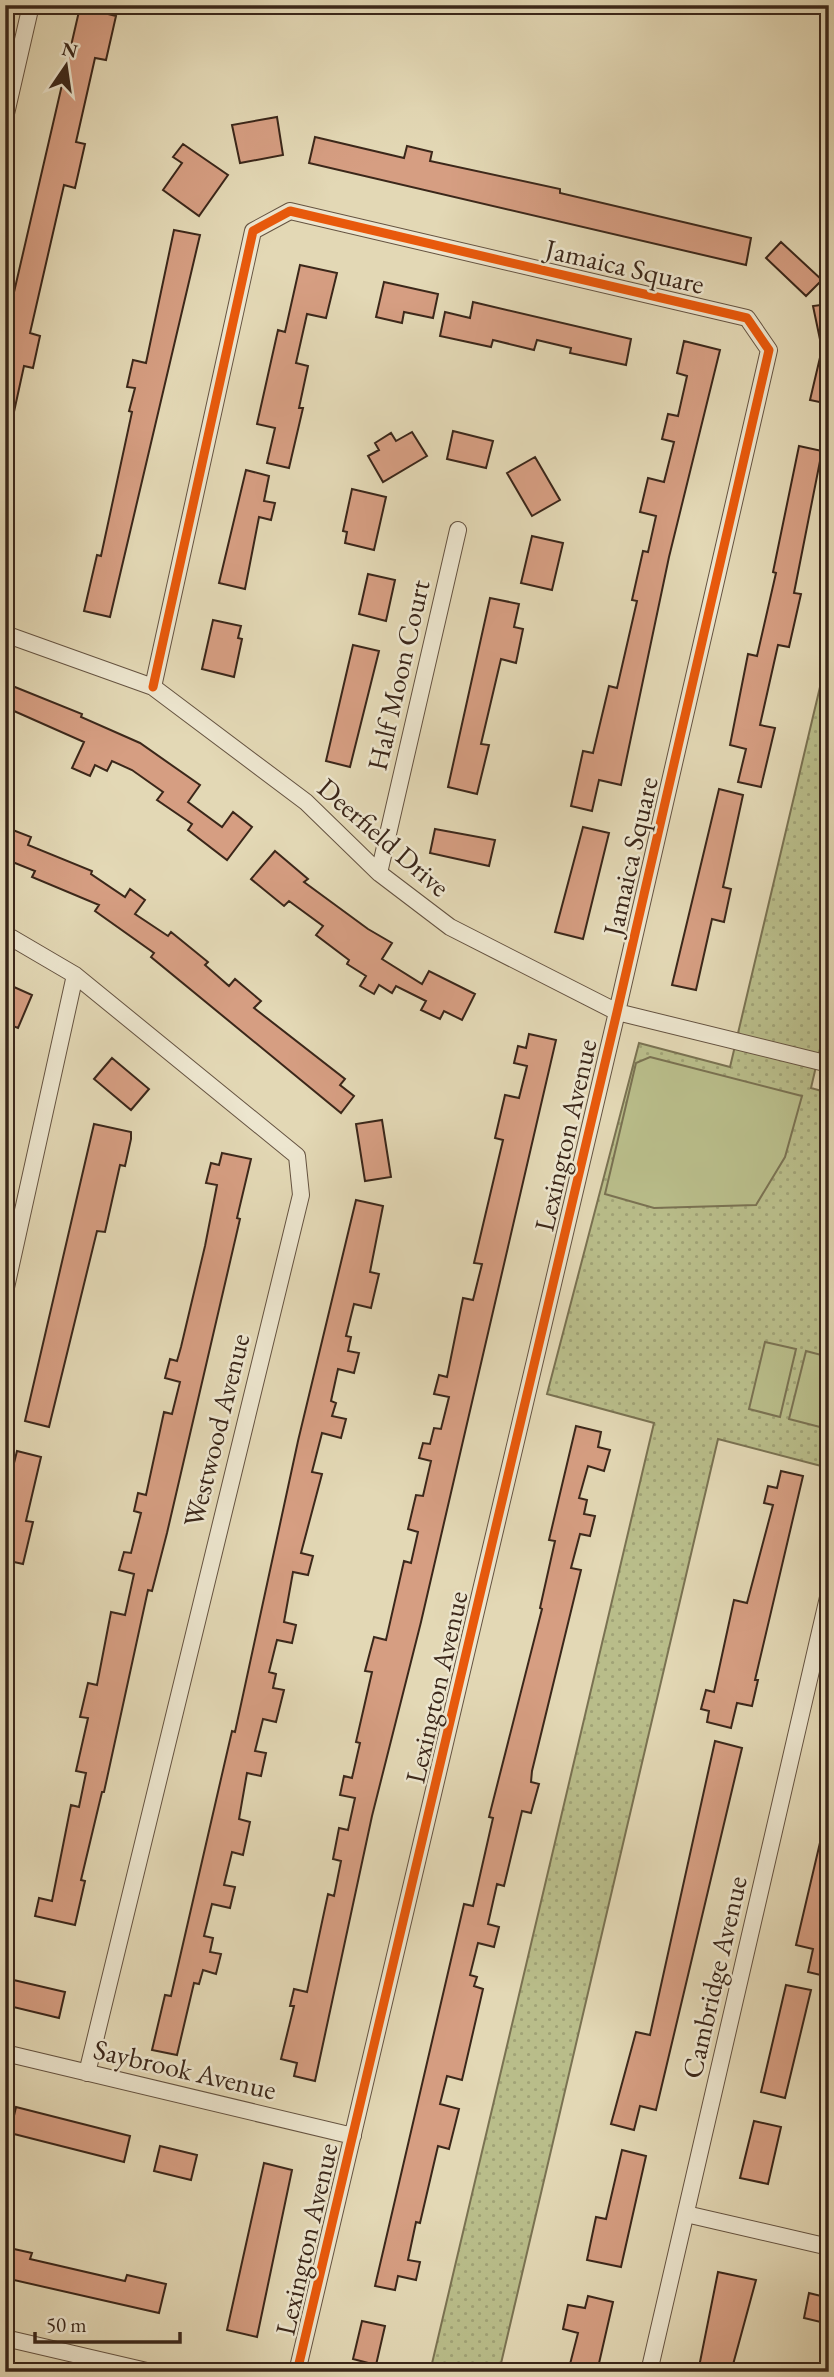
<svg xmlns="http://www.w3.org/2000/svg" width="834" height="2377" font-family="'EB Garamond',serif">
<defs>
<pattern id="green-dots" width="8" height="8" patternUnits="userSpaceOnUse" patternTransform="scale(1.75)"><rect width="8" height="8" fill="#b9bd8a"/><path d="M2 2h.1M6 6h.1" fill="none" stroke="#a0a276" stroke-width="1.8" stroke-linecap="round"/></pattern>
</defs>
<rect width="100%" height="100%" fill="#e3d8b5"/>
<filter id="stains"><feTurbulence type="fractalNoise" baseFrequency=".00286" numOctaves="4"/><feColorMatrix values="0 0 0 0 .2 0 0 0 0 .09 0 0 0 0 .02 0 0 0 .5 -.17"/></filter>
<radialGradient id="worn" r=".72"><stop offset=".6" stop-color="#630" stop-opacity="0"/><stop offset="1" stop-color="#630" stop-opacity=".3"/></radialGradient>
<path fill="url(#green-dots)" stroke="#7a7252" stroke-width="2" d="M 829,649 L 829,1010 L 811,1088 L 829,1093 L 829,1452 L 825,1467 L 718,1439 L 499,2372 L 430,2372 L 654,1423 L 547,1394 L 639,1043 L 730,1067 Z"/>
<path fill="#b9bd8a" stroke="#7a7252" stroke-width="2" d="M 650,1057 L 802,1096 L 785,1157 L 756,1205 L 654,1208 L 605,1194 L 636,1063 Z
M 765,1342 L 796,1349 L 780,1417 L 749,1409 Z
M 806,1351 L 829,1357 L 829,1392 L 820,1427 L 789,1419 Z"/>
<path fill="#d69e82" stroke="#3b271a" stroke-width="2" d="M 80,7 L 116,16 L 106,60 L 95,58 L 76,142 L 85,144 L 75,188 L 64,185 L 30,333 L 40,336 L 33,368 L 24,366 L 12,421 L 5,420 L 5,331 Z
M 277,117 L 283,155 L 240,163 L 232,125 Z
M 315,137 L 404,158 L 407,146 L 432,152 L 430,161 L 560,189 L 560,193 L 751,238 L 746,265 L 309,163 Z
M 183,144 L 228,175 L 199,216 L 163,190 L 182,163 L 173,157 Z
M 174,230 L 200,235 L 110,617 L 84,611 L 97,555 L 101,556 L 132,412 L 129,411 L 135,388 L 127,387 L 133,360 L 146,363 Z
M 781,242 L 822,280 L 806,296 L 766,258 Z
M 300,265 L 337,273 L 326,318 L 307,314 L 296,363 L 308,366 L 299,408 L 303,408 L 289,468 L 267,463 L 275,428 L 257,424 L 278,330 L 285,332 Z
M 384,282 L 438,294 L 433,318 L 404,312 L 402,323 L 376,317 Z
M 473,302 L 631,339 L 626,365 L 570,353 L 571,348 L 537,340 L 534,350 L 493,340 L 491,347 L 440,336 L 445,312 L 470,318 Z
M 829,304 L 827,348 L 829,404 L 810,400 L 822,349 L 813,306 Z
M 684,341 L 720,350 L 669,557 L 621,785 L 599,780 L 592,811 L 571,806 L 583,751 L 593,753 L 609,686 L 617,688 L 637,601 L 632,600 L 643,551 L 648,552 L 656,516 L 640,512 L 648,478 L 664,482 L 674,442 L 662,439 L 668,414 L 678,416 L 687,376 L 677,373 Z
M 453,431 L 493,441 L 486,468 L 447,459 Z
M 412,432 L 427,456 L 383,482 L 368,456 L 379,450 L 375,443 L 391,433 L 396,441 Z
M 799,446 L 822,451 L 794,593 L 801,594 L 789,647 L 778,645 L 760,725 L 775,728 L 761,787 L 738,782 L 746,749 L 730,745 L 748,654 L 757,656 L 776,573 L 773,572 Z
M 535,457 L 560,500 L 532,516 L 507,473 Z
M 246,470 L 269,476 L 264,501 L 275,503 L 271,520 L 259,517 L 245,589 L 219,583 Z
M 352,489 L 386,497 L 374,550 L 345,543 L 347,532 L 343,531 Z
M 532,536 L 563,543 L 552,590 L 521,583 Z
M 368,574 L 395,580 L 386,621 L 359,614 Z
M 490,598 L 519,604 L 514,627 L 523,629 L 516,663 L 501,659 L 481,744 L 489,745 L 477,794 L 448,787 Z
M 213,620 L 241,626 L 238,638 L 242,639 L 234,677 L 202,669 Z
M 353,645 L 379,651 L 350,767 L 326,761 Z
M 5,683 L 82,714 L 81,717 L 140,743 L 200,785 L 188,802 L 222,827 L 233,812 L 252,827 L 227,860 L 188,830 L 192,824 L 157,800 L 163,792 L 132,770 L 112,761 L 107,771 L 95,765 L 90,776 L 72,768 L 84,742 L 5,707 Z
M 719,789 L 743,795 L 723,887 L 731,889 L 724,922 L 712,919 L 696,990 L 672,985 Z
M 5,827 L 31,837 L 28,845 L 92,871 L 91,874 L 125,897 L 130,889 L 145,900 L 135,914 L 168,936 L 171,932 L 208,962 L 205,965 L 229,986 L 235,979 L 261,1001 L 254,1008 L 345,1079 L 340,1085 L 354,1096 L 341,1113 L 151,957 L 154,953 L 95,911 L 99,905 L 32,877 L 35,871 L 5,859 Z
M 583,827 L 609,833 L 583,939 L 555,932 Z
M 435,829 L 495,840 L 489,866 L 430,853 Z
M 275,851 L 308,879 L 304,882 L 368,929 L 392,943 L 382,959 L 422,984 L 429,971 L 475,994 L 462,1020 L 444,1011 L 440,1019 L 421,1010 L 426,1001 L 396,986 L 392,993 L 379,985 L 374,994 L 360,986 L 366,976 L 347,964 L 349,960 L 316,935 L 323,926 L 289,901 L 284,906 L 251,879 Z
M 5,983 L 32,995 L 18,1028 L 5,1023 Z
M 529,1034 L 556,1040 L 421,1622 L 372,1816 L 315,2081 L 294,2076 L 297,2063 L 281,2059 L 294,2006 L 290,2006 L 294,1989 L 307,1992 L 328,1894 L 334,1896 L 341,1861 L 333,1859 L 339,1828 L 348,1830 L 355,1798 L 340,1795 L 344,1776 L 352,1778 L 360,1743 L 356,1742 L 372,1672 L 365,1671 L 374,1637 L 386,1640 L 404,1561 L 411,1563 L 418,1532 L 408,1529 L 416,1495 L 423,1496 L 431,1461 L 419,1458 L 423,1443 L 430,1444 L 434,1428 L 441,1429 L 449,1397 L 434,1394 L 439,1375 L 447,1377 L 463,1298 L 473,1300 L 482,1264 L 474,1263 L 503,1140 L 495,1138 L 505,1095 L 519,1098 L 527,1066 L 514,1063 L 518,1046 L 526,1048 Z
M 112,1058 L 149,1089 L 131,1110 L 94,1079 Z
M 382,1120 L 391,1177 L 365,1181 L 356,1124 Z
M 94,1124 L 131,1132 L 131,1139 L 125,1166 L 120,1165 L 105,1232 L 97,1231 L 49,1427 L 25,1421 Z
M 222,1153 L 251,1159 L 237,1218 L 240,1219 L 167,1533 L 152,1591 L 148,1590 L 104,1792 L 102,1792 L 81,1880 L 85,1881 L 75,1925 L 35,1916 L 39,1898 L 52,1901 L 71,1805 L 79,1807 L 86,1773 L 76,1771 L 88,1718 L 80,1717 L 88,1683 L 97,1685 L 111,1612 L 125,1615 L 134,1574 L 119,1570 L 124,1552 L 131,1553 L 141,1513 L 134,1511 L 138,1493 L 146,1495 L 164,1412 L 172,1414 L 180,1382 L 165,1378 L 170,1359 L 177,1361 L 181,1347 L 205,1246 L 217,1185 L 206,1183 L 211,1163 L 219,1165 Z
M 356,1200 L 383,1206 L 370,1272 L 379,1274 L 371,1308 L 354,1304 L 346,1336 L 351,1337 L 348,1351 L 359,1353 L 354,1373 L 338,1369 L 331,1401 L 336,1403 L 332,1416 L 346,1419 L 341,1438 L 322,1433 L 312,1472 L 322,1474 L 301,1553 L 313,1556 L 308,1575 L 293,1572 L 284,1622 L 296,1625 L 292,1643 L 277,1640 L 269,1672 L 276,1674 L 273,1688 L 284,1690 L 276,1722 L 263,1719 L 255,1751 L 266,1753 L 261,1776 L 247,1773 L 239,1819 L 250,1822 L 243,1855 L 232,1852 L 224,1885 L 235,1887 L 230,1908 L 212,1904 L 204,1936 L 213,1938 L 210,1952 L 221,1954 L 216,1974 L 203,1970 L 199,1984 L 194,1983 L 177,2055 L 152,2050 L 165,1995 L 171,1996 L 232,1731 L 235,1732 L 298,1441 Z
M 576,1426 L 601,1432 L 598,1447 L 610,1450 L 604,1471 L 588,1466 L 579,1498 L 587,1500 L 584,1514 L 595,1516 L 590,1536 L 580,1534 L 571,1568 L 581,1570 L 532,1771 L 531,1782 L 539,1784 L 531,1813 L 522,1811 L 504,1886 L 497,1884 L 488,1924 L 499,1927 L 494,1947 L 478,1943 L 470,1975 L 477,1977 L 474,1986 L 483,1989 L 462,2080 L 447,2076 L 440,2104 L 459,2109 L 449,2149 L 438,2146 L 420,2223 L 416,2222 L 408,2260 L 420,2262 L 416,2280 L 398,2276 L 395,2290 L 375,2286 L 464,1904 L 473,1906 L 493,1818 L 489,1817 L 542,1609 L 540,1608 L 555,1541 L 549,1540 Z
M 17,1451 L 41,1457 L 26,1521 L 33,1522 L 23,1564 L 5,1560 L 5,1499 Z
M 781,1471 L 803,1476 L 755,1680 L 758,1680 L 752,1706 L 737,1703 L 731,1728 L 707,1722 L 709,1711 L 701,1709 L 706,1690 L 714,1692 L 734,1600 L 747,1603 L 773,1505 L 764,1503 L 768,1486 L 777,1488 Z
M 715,1741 L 742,1748 L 656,2110 L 640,2106 L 634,2130 L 611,2124 L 636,2032 L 650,2035 Z
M 822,1834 L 829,1835 L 829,1977 L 808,1972 L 813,1949 L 796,1945 Z
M 5,1978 L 65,1992 L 59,2018 L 5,2005 Z
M 786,1985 L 811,1990 L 785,2098 L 761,2092 Z
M 16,2107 L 130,2136 L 124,2162 L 10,2133 Z
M 754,2121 L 781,2127 L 768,2184 L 740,2178 Z
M 160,2146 L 197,2155 L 191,2180 L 154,2171 Z
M 622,2150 L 646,2156 L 621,2267 L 587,2260 L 596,2217 L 606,2219 Z
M 264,2163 L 292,2170 L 257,2337 L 227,2330 Z
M 5,2247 L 32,2253 L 30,2259 L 125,2281 L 127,2275 L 166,2284 L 159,2313 L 5,2278 Z
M 718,2272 L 756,2280 L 731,2372 L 698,2372 Z
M 809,2293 L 829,2298 L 829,2324 L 804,2318 Z
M 588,2296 L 613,2302 L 597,2372 L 568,2372 L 578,2333 L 563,2329 L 568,2305 L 585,2308 Z
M 362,2321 L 385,2326 L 376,2365 L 353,2359 Z"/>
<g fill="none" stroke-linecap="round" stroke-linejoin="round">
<g stroke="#655341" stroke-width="18">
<path id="minor" d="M 5,118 L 31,5
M 5,634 L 153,687 L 306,802 L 379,873 L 450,927 L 617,1012 L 829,1064
M 153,687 L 253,231 L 290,211 L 747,318 L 769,350 L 617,1012 L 297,2372
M 379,873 L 458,530
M 5,934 L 75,975 L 297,1156 L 301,1195 L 87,2073
M 5,1292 L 75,975
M 5,2053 L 353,2136
M 686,2214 L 829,2247
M 5,2338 L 151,2372
M 649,2372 L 829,1593"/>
</g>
<use href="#minor" stroke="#ede6cf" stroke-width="16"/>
<g stroke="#ede6cf" stroke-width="13">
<path id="cycleway" d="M 153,687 L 253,231 L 290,211 L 747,318 L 769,350 L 617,1012 L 297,2372"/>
</g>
<use href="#cycleway" stroke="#e8590c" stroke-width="9"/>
</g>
<g text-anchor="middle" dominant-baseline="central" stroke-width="5" stroke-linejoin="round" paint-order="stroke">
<g font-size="28" fill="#3b271a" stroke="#ede6cf">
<text transform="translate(625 266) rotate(13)">Jamaica Square</text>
<text transform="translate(398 675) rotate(-77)">Half Moon Court</text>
<text transform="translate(384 837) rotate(41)">Deerfield Drive</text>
<text transform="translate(630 856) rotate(-77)">Jamaica Square</text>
<text transform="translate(565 1135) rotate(-77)">Lexington Avenue</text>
<text transform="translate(216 1430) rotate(-76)">Westwood Avenue</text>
<text transform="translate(436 1687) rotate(-77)">Lexington Avenue</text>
<text transform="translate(714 1977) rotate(-77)">Cambridge Avenue</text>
<text transform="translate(185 2069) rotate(13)">Saybrook Avenue</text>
<text transform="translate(306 2239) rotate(-77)">Lexington Avenue</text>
</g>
</g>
<rect width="834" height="2377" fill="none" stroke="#e3d8b5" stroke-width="28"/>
<rect x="7" y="7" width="820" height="2363" fill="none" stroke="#3b271a" stroke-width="3.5"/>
<rect x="14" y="14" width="806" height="2349" fill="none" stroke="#3b271a" stroke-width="2"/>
<g transform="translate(66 66) rotate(13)" stroke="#ede6cf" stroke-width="5" paint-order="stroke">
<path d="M0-5L12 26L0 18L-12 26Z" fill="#3b271a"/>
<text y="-10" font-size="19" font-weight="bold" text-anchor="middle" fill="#3b271a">N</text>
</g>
<path d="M35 2332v10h145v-10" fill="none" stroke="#3b271a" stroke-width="3.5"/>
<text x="46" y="2332" font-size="21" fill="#3b271a" stroke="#ede6cf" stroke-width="5" paint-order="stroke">50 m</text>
<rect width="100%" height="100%" filter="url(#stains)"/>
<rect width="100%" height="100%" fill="url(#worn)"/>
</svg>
